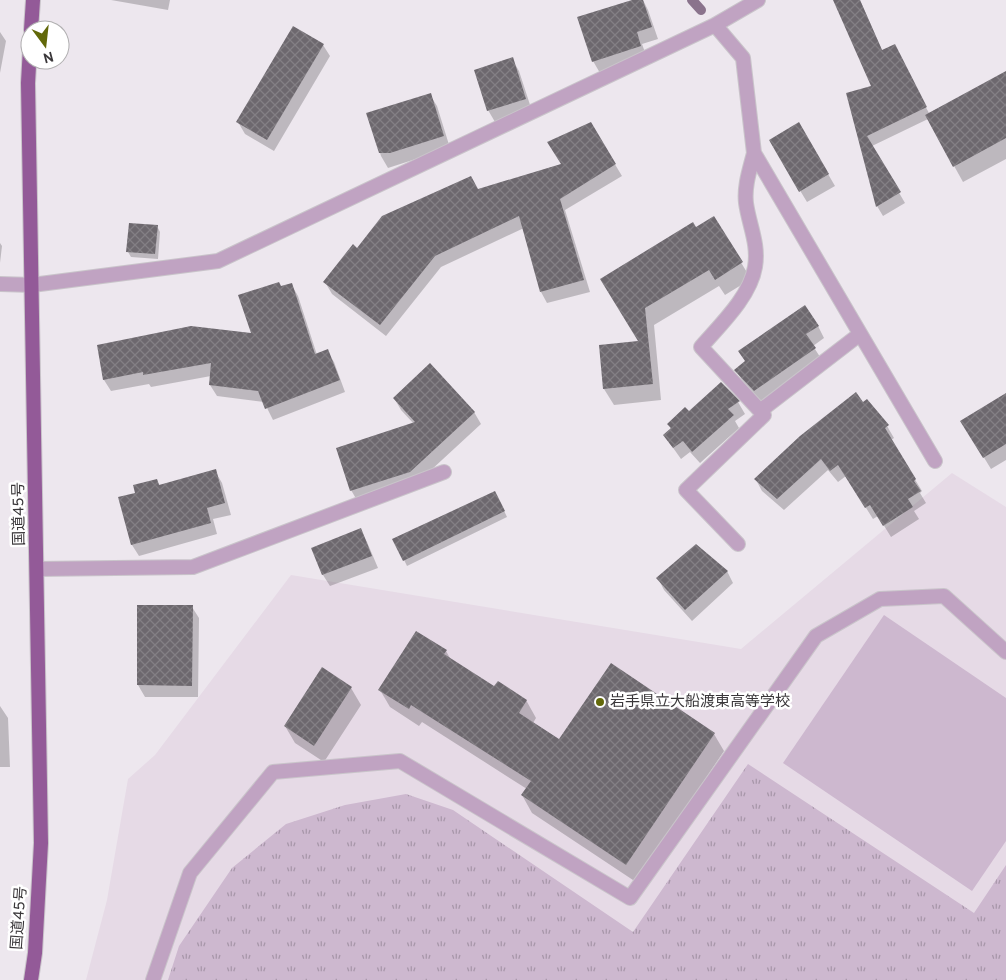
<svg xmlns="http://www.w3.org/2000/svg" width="1006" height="980" font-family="Overpass,'Noto Sans JP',sans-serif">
<defs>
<pattern id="grass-tufts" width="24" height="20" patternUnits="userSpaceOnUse" patternTransform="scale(1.25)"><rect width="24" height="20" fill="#cdb8cf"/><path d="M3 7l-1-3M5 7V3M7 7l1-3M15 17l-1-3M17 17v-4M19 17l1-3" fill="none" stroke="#a796a9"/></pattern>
<pattern id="building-cross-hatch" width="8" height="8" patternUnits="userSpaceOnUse" patternTransform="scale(1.25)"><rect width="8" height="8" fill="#6d686e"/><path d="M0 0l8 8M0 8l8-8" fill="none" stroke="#837f84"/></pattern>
</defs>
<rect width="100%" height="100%" fill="#ede7ee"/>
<path fill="#e6dae6" d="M 952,473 L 1006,507 L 1006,980 L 86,980 L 107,900 L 128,779 L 155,755 L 291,575 L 741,649 Z"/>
<path fill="url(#grass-tufts)" d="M 748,764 L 974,913 L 1006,865 L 1006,980 L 168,980 L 179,946 L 232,868 L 286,824 L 345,805 L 406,794 L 453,810 L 633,932 Z"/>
<path fill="#cdb8cf" d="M 884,615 L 1006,698 L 1006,841 L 972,891 L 783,763 Z"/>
<path fill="#0003" d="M 111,0 L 170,0 L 168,10 Z
M 636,0 L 643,0 L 648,10 L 658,39 L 642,44 L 647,58 L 600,73 L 593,61 Z
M 834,0 L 860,0 L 883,52 L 923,102 L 929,113 L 1006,73 L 1006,159 L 963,182 L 928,119 L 872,146 L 905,203 L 883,216 L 877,206 L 847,94 L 873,87 Z
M 0,32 L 6,41 L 0,73 Z
M 323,45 L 330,56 L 274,151 L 245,134 L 238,122 Z
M 512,59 L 519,71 L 532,111 L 495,122 L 488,110 Z
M 430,95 L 437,106 L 450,148 L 388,168 L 381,156 L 368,114 Z
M 590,123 L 622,176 L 565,210 L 590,292 L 547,303 L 541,292 L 524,228 L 441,267 L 386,336 L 332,294 L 325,282 L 357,250 L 478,190 L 562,164 Z
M 799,124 L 835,186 L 807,202 L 770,141 Z
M 714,218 L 751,279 L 725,295 L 719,286 L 654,325 L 661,400 L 614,405 L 604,389 L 600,346 L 640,342 L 611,295 L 696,229 Z
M 157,226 L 160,232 L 158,259 L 131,257 L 128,252 Z
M 0,243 L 2,246 L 0,263 Z
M 291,284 L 298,296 L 317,355 L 327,351 L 334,362 L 345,392 L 273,420 L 264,402 L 217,396 L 210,385 L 211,376 L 151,387 L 149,384 L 111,391 L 104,380 L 98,346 L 252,334 L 281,287 Z
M 818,326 L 824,338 L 813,346 L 822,360 L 761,402 L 743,382 L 736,370 Z
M 721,384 L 738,402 L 745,414 L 735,421 L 739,428 L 700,463 L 690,452 L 681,459 L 664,435 L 671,429 L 668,424 L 689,413 Z
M 394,398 L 474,412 L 481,424 L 417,483 L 358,502 L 351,490 L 414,424 L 401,410 Z
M 863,404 L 887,426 L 894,438 L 891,440 L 922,491 L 920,493 L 926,503 L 914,511 L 919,519 L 891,537 L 878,516 L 873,519 L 846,476 L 838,482 L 828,470 L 784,510 L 762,491 L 756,480 Z
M 1006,408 L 1006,460 L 991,469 L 969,433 Z
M 215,471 L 222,483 L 231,515 L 213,519 L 217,534 L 139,556 L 132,545 L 119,498 L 136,494 L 157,480 L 160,486 Z
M 498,498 L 507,517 L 407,566 L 394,539 Z
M 361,530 L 367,542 L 378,568 L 330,586 L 323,575 L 313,548 Z
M 727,571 L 733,583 L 692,621 L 664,590 L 658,578 Z
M 192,607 L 199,618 L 198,697 L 145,697 L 138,685 Z
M 446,651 L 451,660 L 495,688 L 526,700 L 536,718 L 533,723 L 560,740 L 714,734 L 724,751 L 636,882 L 532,813 L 522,795 L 527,789 L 422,722 L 419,726 L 390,707 L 380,690 Z
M 351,688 L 361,705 L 324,762 L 295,743 L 285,726 Z
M 0,706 L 8,718 L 10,767 L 0,767 Z"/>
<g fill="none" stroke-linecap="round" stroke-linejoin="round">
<path stroke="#8a738c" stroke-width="10" d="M 692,0 L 701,10"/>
</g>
<path fill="url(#building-cross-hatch)" d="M 632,0 L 643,0 L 652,27 L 637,32 L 641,46 L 592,62 L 577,17 Z
M 833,0 L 860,0 L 882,50 L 895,44 L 927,107 L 867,136 L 901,192 L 876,207 L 846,93 L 871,86 Z
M 293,26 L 324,44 L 267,140 L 236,122 Z
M 513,57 L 526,99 L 487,111 L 474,70 Z
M 1006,71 L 1006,138 L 953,167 L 925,115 Z
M 431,93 L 444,136 L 390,153 L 379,153 L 366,113 Z
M 591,122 L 616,164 L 560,199 L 584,280 L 540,292 L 519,216 L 435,256 L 380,325 L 323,282 L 353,244 L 357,248 L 382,216 L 471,176 L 478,189 L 561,164 L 547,142 Z
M 799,122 L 829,174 L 799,192 L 769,140 Z
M 714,216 L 743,262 L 715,280 L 709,270 L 645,308 L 653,384 L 603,389 L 599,345 L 638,341 L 600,279 L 693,222 L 696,227 Z
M 129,223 L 158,225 L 155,254 L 126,252 Z
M 279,282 L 281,286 L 292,283 L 315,354 L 328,349 L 340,380 L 265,409 L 258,391 L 209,385 L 211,363 L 143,375 L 143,372 L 103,380 L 97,345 L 191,326 L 251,333 L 238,295 Z
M 805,305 L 819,326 L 806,334 L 816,348 L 754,391 L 734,370 L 745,361 L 738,351 Z
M 430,363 L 475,412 L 410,472 L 350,491 L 336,448 L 415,422 L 393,398 Z
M 721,382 L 740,401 L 728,409 L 734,415 L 692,452 L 683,441 L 673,448 L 663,435 L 671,428 L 667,424 L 685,407 L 689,411 Z
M 856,392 L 863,402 L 867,399 L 889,425 L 885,428 L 916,479 L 914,481 L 921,491 L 908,499 L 913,507 L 883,526 L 870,505 L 865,508 L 838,465 L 830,471 L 821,459 L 777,499 L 754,479 L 800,436 Z
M 1006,393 L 1006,444 L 983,458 L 960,421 Z
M 216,469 L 225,503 L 207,508 L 211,523 L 131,545 L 118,497 L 135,493 L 133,485 L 157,479 L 159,485 Z
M 495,491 L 505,511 L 403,561 L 392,539 Z
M 361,528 L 372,556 L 322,575 L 311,548 Z
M 696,544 L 728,571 L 685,610 L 656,578 Z
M 137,605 L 193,605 L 192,686 L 137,685 Z
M 416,631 L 447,650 L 444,654 L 494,686 L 498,681 L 527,700 L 519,713 L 559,739 L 611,663 L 715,733 L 626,865 L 521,795 L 531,781 L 411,705 L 409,709 L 378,690 Z
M 322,667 L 352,687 L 314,746 L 284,726 Z"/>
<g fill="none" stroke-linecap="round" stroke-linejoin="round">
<g stroke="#c9c4ca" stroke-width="16">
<path id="service" d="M 153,980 L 190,873 L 273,772 L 400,761 L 630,898 L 816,636 L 880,599 L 944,596 L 1006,652"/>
</g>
<g stroke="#c9c4ca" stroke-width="16">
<path id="minor" d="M 715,25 L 743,58 L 754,153 L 935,461
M 0,284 L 32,285 L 218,261 L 715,25 L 758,0
M 760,411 L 860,334
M 738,544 L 686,490 L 764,415 L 701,347 C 720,325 750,297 755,267 C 759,244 749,225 746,203 C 744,186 750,169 754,153
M 37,569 L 193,567 L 444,472"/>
</g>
<g stroke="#c9c4ca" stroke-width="16">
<path id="trunk" d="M 31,30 L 33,0
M 30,48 L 28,83 L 41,843 L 35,953 L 31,980"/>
</g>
<use href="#service" stroke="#c0a3c2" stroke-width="14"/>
<use href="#minor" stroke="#c0a3c2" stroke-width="14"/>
<use href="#trunk" stroke="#935a98" stroke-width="14"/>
</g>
<circle fill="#626809" stroke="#fff" stroke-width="2" cx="600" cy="702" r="5"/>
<g text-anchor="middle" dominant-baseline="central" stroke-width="5" stroke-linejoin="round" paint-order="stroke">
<g font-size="15" fill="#3a373a" stroke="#fff">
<text transform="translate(20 514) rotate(-91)">国道45号</text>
<text transform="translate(20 918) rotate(-86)">国道45号</text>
</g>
<g font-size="15" fill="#3a373a" stroke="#fff" text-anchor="start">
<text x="610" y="702">岩手県立大船渡東高等学校</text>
</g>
</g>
<g transform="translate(45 45) rotate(165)"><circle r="24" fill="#ffffff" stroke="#b0afb0"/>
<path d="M0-4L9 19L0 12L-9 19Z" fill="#626809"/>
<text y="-8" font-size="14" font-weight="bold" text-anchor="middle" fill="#3a373a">N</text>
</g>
</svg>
